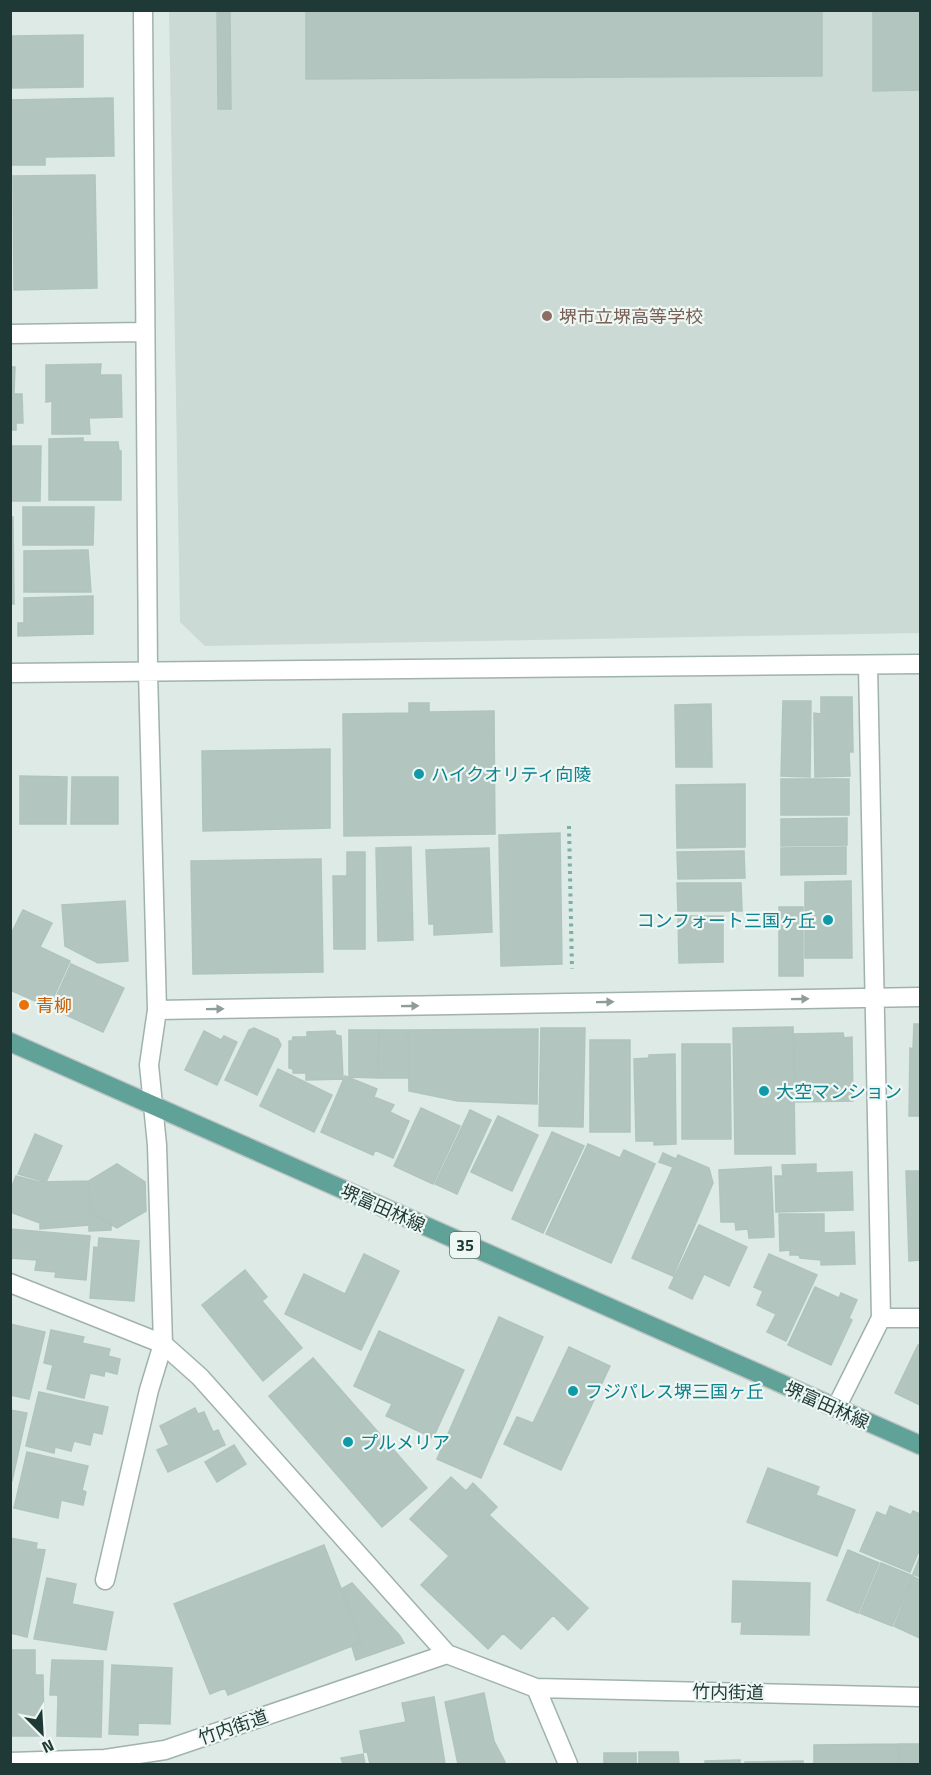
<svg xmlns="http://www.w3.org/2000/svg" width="931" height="1775" font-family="'Titillium Web','Noto Sans JP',sans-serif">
<rect width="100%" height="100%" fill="#ddeae6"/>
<path fill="#ccdad5" d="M 169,11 L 920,11 L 920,633 L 205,646 L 180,622 Z"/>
<path fill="#b3c5bf" stroke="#b0c4be" stroke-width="1.5" d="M 306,10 L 812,10 L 822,12 L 822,76 L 306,79 Z
M 873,10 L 920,10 L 920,90 L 873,91 Z
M 217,12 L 230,12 L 231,109 L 218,109 Z
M 83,35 L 83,87 L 12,88 L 12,36 Z
M 113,98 L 114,156 L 45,157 L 45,165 L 10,165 L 10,100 Z
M 95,175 L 97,288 L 14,290 L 13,176 Z
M 101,364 L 100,375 L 121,375 L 122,417 L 89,418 L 90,434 L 52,434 L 52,401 L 46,402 L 46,365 Z
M 10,367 L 15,367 L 14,394 L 22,394 L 23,423 L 16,423 L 16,430 L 10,430 Z
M 83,438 L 83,442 L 118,442 L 119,451 L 121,451 L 121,500 L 49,500 L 49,439 Z
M 10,446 L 41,446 L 40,501 L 10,501 Z
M 23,507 L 94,507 L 93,545 L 23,545 Z
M 10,517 L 13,517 L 14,604 L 10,604 Z
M 88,550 L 91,592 L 24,592 L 24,551 Z
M 93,596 L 93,634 L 18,636 L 18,623 L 24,623 L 24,598 Z
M 821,697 L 852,697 L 853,752 L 849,752 L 850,776 L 815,777 L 814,713 L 821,714 Z
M 783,701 L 811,701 L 810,777 L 781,776 Z
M 409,703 L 429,703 L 429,712 L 494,711 L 495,834 L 344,836 L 343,714 L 409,713 Z
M 711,704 L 712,767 L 676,767 L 675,705 Z
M 330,749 L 330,828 L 203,831 L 202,751 Z
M 20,776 L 67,777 L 66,824 L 20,824 Z
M 72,777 L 118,777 L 118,824 L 71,824 Z
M 781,779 L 849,779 L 849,815 L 781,815 Z
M 745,784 L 745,847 L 677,848 L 676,785 Z
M 847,818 L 847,845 L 781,846 L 781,819 Z
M 560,833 L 562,964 L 501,966 L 499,835 Z
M 411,847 L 413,940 L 378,941 L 376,848 Z
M 846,847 L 846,874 L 781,875 L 781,848 Z
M 489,848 L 492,932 L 434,935 L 434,924 L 429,924 L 426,850 Z
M 744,851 L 745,878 L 678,879 L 677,852 Z
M 347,852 L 365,852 L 365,949 L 334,949 L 333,876 L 347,876 Z
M 321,859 L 323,972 L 193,974 L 191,861 Z
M 851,881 L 852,958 L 805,958 L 805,882 Z
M 677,883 L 741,883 L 742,911 L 678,911 Z
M 125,901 L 128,961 L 98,963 L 65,946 L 62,905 Z
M 779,907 L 803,907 L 803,976 L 779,976 Z
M 23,910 L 52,923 L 40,947 L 70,961 L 49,1007 L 10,990 L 10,936 Z
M 678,916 L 723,916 L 723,962 L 679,963 Z
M 71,964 L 124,988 L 103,1032 L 51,1008 Z
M 914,1024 L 920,1024 L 920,1116 L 909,1116 L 910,1048 L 913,1049 Z
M 793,1027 L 795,1154 L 735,1154 L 733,1028 Z
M 254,1028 L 278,1039 L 281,1045 L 257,1095 L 225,1080 L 249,1030 Z
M 541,1028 L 585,1028 L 583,1127 L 539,1126 Z
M 538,1029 L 537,1104 L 458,1101 L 409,1091 L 408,1030 Z
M 349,1030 L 379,1030 L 378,1078 L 349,1077 Z
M 379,1030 L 408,1030 L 409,1078 L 378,1078 Z
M 204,1031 L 221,1040 L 224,1036 L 237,1042 L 217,1085 L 185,1070 Z
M 335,1031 L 336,1035 L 341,1036 L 343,1079 L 306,1080 L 306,1073 L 293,1073 L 293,1069 L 289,1068 L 289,1041 L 292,1041 L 293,1037 L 307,1037 L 307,1032 Z
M 843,1033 L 844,1038 L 852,1037 L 853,1101 L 796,1102 L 794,1034 Z
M 590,1040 L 630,1040 L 630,1132 L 590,1132 Z
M 682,1044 L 730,1044 L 731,1139 L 682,1139 Z
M 675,1054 L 676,1144 L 654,1145 L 654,1141 L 636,1141 L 634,1059 L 649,1058 L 649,1055 Z
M 278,1069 L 332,1095 L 314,1132 L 260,1106 Z
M 345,1076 L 377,1089 L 374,1097 L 394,1105 L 390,1112 L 409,1121 L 393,1158 L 375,1150 L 373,1155 L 321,1132 Z
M 421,1108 L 460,1126 L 433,1184 L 394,1166 Z
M 470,1110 L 491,1120 L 457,1194 L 435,1184 Z
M 498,1116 L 538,1135 L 512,1191 L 471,1172 Z
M 552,1132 L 584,1146 L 543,1233 L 512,1219 Z
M 35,1134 L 62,1146 L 46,1182 L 18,1174 Z
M 588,1144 L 620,1158 L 624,1150 L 655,1164 L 611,1263 L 546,1234 Z
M 663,1153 L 676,1159 L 678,1155 L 709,1168 L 713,1183 L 673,1276 L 632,1258 L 673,1167 L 659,1162 Z
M 117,1164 L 145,1182 L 146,1211 L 117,1228 L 90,1213 L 89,1181 Z
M 816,1164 L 816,1173 L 852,1172 L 853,1210 L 776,1212 L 775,1176 L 783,1176 L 782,1165 Z
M 771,1167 L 774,1237 L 749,1238 L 748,1229 L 736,1230 L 735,1222 L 721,1222 L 719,1170 Z
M 906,1171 L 920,1171 L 920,1260 L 909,1261 Z
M 16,1176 L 39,1182 L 89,1181 L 90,1213 L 111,1224 L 111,1230 L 89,1231 L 89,1225 L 40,1229 L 40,1223 L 10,1212 L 10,1192 Z
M 779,1214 L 824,1214 L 824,1233 L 854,1232 L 855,1264 L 821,1265 L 821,1260 L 800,1258 L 799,1255 L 790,1255 L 790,1250 L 780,1251 Z
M 699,1225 L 747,1247 L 729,1286 L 704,1274 L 692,1299 L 669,1288 Z
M 10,1229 L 90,1236 L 86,1280 L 55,1277 L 56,1272 L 35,1270 L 37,1260 L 10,1258 Z
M 99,1238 L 139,1241 L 134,1301 L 90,1298 L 94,1247 L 98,1248 Z
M 364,1254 L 399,1271 L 361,1350 L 285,1314 L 304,1274 L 345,1294 Z
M 769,1254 L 817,1275 L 786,1341 L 767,1332 L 776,1314 L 757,1305 L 763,1291 L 754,1287 Z
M 245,1270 L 267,1297 L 262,1301 L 302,1348 L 263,1381 L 202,1305 Z
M 815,1287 L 839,1298 L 841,1293 L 857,1300 L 849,1318 L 852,1320 L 831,1365 L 788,1345 Z
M 499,1317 L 543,1337 L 481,1478 L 437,1459 Z
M 10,1324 L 45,1332 L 29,1399 L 10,1395 Z
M 51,1330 L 84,1337 L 82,1343 L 110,1349 L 108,1356 L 120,1359 L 117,1374 L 105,1371 L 104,1376 L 90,1373 L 84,1398 L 47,1389 L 53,1365 L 44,1363 Z
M 379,1331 L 464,1370 L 433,1438 L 386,1416 L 392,1404 L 354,1386 Z
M 918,1345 L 920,1346 L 920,1405 L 895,1393 Z
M 569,1347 L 610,1366 L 561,1470 L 504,1444 L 517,1417 L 533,1423 Z
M 313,1358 L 427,1488 L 382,1527 L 269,1396 Z
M 39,1392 L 108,1407 L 102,1434 L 93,1432 L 90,1445 L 74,1441 L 71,1451 L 55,1447 L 54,1453 L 26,1446 Z
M 195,1408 L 198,1414 L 204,1412 L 213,1432 L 218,1430 L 225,1445 L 168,1472 L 157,1450 L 169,1445 L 160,1426 Z
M 10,1410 L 27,1413 L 12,1481 L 10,1481 Z
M 234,1445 L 246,1464 L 217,1482 L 205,1462 Z
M 27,1452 L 88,1466 L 82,1490 L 86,1492 L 83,1505 L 61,1500 L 58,1518 L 14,1508 Z
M 768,1468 L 819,1487 L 816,1495 L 855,1510 L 837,1556 L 747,1522 Z
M 451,1477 L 466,1491 L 473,1483 L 497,1507 L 489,1515 L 588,1608 L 568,1630 L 553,1615 L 521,1649 L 503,1633 L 488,1649 L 421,1585 L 449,1556 L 410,1519 Z
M 890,1506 L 911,1515 L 913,1511 L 920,1514 L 920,1548 L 910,1572 L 860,1551 L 877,1512 L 886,1516 Z
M 10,1538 L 37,1543 L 36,1549 L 45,1550 L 27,1637 L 10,1633 Z
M 324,1545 L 362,1642 L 228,1695 L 225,1688 L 210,1694 L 174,1604 Z
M 848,1550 L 879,1563 L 858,1613 L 827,1600 Z
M 920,1556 L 920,1577 L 913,1574 Z
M 881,1563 L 913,1576 L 892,1626 L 860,1613 Z
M 914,1577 L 920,1580 L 920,1638 L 894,1626 Z
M 47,1578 L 76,1584 L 72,1604 L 113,1612 L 106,1650 L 34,1639 Z
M 733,1581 L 810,1583 L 809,1635 L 741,1634 L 742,1622 L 732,1622 Z
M 352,1583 L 400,1636 L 404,1643 L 356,1660 L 352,1647 L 362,1642 L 341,1589 Z
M 10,1650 L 35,1650 L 35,1675 L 43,1675 L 44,1736 L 10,1736 Z
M 52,1660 L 103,1661 L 101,1737 L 57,1736 L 58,1695 L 50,1695 Z
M 112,1665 L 172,1668 L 170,1724 L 138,1723 L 138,1735 L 109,1734 Z
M 484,1693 L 494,1741 L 505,1762 L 504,1764 L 458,1764 L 445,1702 Z
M 434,1697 L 445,1764 L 370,1764 L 367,1751 L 364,1752 L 360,1731 L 406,1722 L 402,1703 Z
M 898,1744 L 920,1744 L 920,1764 L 899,1764 Z
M 898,1744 L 899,1764 L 814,1764 L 814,1745 Z
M 639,1752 L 678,1752 L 679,1764 L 639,1764 Z
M 604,1753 L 636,1753 L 636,1764 L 604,1764 Z
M 363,1754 L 365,1764 L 343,1764 L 341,1758 Z
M 740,1760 L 740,1764 L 705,1764 L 705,1761 Z
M 803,1761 L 803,1764 L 745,1764 L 745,1762 Z"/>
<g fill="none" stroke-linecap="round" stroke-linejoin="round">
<g stroke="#a0b2ae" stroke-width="21">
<path id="minor" d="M 10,334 L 144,332
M 10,673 L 920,664
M 157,1010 L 920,997
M 10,1283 L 163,1344 L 200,1377 L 447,1654 L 536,1688 L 568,1764
M 881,1318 L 920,1318
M 836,1408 L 881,1318 L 868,665
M 105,1580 L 149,1390 L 163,1344 L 157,1145 L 149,1065 L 157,1010 L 148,672 L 143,10
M 536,1688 L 920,1697
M 10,1762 L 105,1759 L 165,1750 L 447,1654"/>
</g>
<g stroke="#bcc4c3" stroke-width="21">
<path id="major" d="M 10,1042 L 920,1445"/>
</g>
<path stroke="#7cafa5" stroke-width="4" stroke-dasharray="3 4.5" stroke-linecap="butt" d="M 569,826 L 572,969"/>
<use href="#minor" stroke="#fff" stroke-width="18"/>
<use href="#major" stroke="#60a198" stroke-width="18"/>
</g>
<defs><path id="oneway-solid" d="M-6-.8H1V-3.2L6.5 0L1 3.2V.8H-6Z" transform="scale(1.5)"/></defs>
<g fill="#8f9c9a">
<use href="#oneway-solid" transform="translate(800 999) rotate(-1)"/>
<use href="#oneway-solid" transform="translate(605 1002) rotate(-1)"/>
<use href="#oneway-solid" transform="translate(410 1006) rotate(-1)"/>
<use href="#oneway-solid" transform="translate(215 1009) rotate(-1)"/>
</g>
<circle fill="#8d6e63" stroke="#eef7f3" stroke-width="2" cx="547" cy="316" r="6"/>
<g fill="#0f9aa8" stroke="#eef7f3" stroke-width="2">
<circle cx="419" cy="774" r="6"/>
<circle cx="828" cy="920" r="6"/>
<circle cx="764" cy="1091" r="6"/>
<circle cx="573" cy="1391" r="6"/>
<circle cx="348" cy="1442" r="6"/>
</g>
<circle fill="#e8710a" stroke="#eef7f3" stroke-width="2" cx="24" cy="1005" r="6"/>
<g text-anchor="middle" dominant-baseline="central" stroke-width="4.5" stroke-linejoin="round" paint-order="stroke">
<rect fill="#eef7f3" stroke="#5d736f" stroke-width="1.5" x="450" y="1232" width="30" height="26" rx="4.5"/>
<g font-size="16" font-weight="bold" fill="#1f3a36">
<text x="465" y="1245">35</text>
</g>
<g font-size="18" fill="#785e54" stroke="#eef7f3" text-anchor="start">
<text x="559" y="316">堺市立堺高等学校</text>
</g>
<g font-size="18" fill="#0d838f" stroke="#eef7f3" text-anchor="start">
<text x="431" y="774">ハイクオリティ向陵</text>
<text x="816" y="920" text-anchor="end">コンフォート三国ヶ丘</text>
<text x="776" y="1091">大空マンション</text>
<text x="585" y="1391">フジパレス堺三国ヶ丘</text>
<text x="360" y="1442">プルメリア</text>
</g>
<g font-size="18" fill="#c56008" stroke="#eef7f3" text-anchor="start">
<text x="36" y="1005">青柳</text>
</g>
<g font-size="18" fill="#1f3a36" stroke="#eef7f3">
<text transform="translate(383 1208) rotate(24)">堺富田林線</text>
<text transform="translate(827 1405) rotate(24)">堺富田林線</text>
<text transform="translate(728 1692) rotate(1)">竹内街道</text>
<text transform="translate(233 1727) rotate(-19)">竹内街道</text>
</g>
</g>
<rect width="931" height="1775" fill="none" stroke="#1f3a36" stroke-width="24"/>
<g transform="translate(42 1733) rotate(156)" stroke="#eef7f3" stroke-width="4.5" paint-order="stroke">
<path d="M0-4.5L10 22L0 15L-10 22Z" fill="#1f3a36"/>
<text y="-9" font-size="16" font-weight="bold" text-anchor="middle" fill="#1f3a36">N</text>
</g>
</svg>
